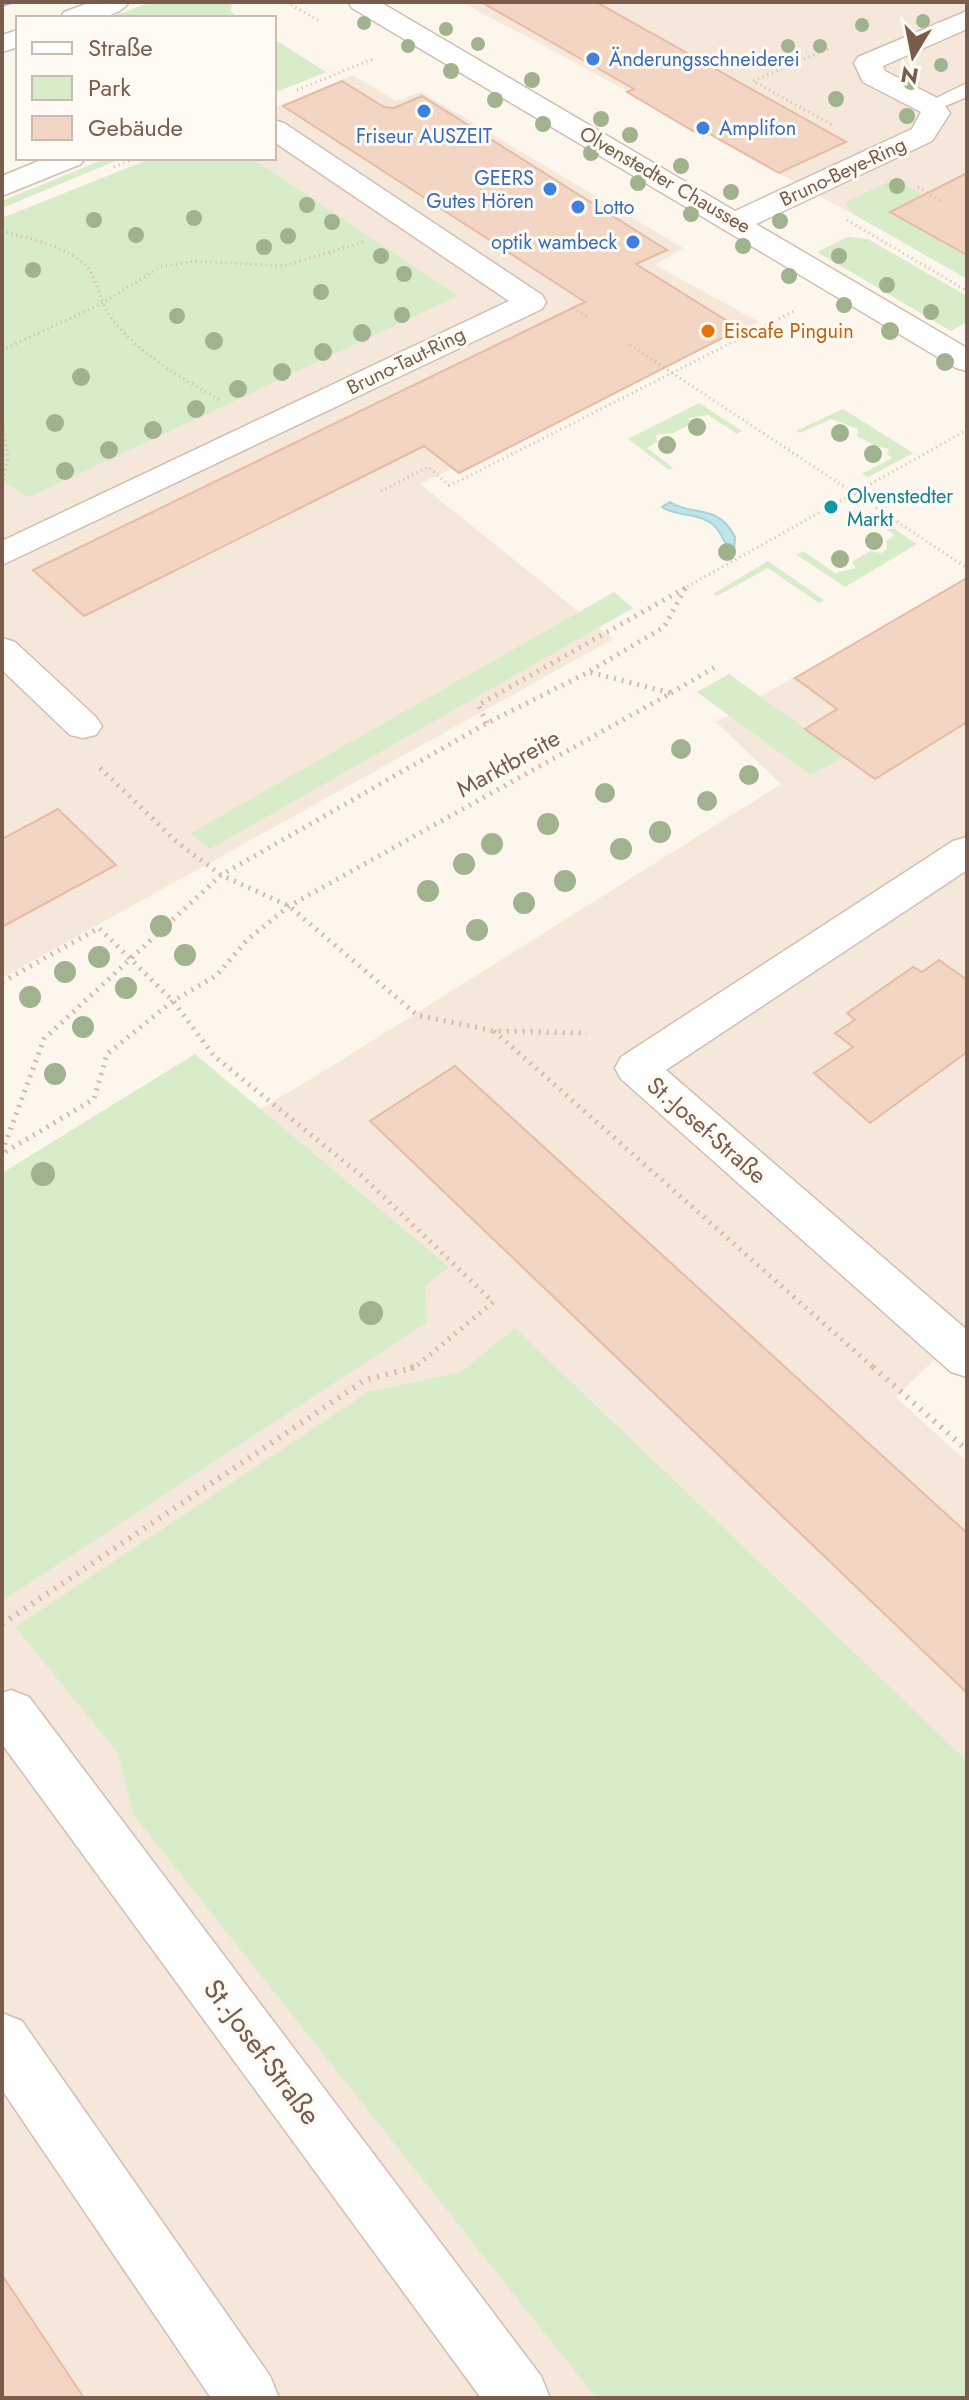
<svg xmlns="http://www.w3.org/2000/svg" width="969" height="2400" font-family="Jost,sans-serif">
<rect width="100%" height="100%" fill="#fdf6ec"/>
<path fill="#f5e8da" d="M 461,2 L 967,2 L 967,276 L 548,48 Z
M 353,75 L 396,101 L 421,92 L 683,248 L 655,265 L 759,322 L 420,484 L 613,639 L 2,978 L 2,223 L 156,158 L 274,158 L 274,108 Z
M 967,578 L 967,1328 L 896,1397 L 967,1462 L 967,2398 L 2,2398 L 2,1262 L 316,1076 L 781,784 L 716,722 Z"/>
<path fill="#d8ecc9" d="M 151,2 L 233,2 L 230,11 L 240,18 L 108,18 Z
M 274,39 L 326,72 L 274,93 Z
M 107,158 L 123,158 L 2,208 L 2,201 Z
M 152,158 L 252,158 L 458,296 L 29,497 L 2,481 L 2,218 Z
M 888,182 L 901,182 L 938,203 L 934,237 L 967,251 L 967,279 L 855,215 L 845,203 Z
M 847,237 L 868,239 L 967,296 L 967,322 L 951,331 L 817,252 Z
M 699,403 L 742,431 L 737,434 L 708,415 L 688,418 L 691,424 L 673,433 L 656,435 L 657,442 L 647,448 L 673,468 L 669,470 L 628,439 Z
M 843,409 L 913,453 L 868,477 L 862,474 L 892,458 L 887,454 L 889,449 L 875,446 L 857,436 L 858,429 L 831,419 L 800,433 L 796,431 Z
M 869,512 L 917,544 L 845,587 L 797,555 L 803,551 L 835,573 L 856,568 L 852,562 L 870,551 L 881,553 L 887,549 L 886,541 L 895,535 L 866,514 Z
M 768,561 L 824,600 L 819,603 L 768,568 L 717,596 L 713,594 Z
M 614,592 L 633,608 L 210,849 L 191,833 Z
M 729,674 L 845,757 L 810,775 L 697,692 Z
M 195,1054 L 449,1267 L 425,1286 L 427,1322 L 2,1601 L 2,1173 Z
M 515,1328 L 967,1761 L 967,2398 L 596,2398 L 133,1814 L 118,1753 L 15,1627 L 368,1392 L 461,1372 Z"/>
<path fill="#bfe3e8" stroke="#a5d3da" stroke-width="2" d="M 670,502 C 692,517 717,502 735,537 L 734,554 C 723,546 723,531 711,523 C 695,512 676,517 662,507 Z"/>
<path fill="#f3d5c3" stroke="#e6bba3" stroke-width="2" d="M 481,2 L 596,2 L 846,142 L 779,173 L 710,134 L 703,137 L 627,92 L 634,89 Z
M 342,81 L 384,107 L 394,108 L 422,96 L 667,250 L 636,264 L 740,329 L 459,473 L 424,446 L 84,616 L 33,570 L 585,302 L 283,106 Z
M 967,173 L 967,255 L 890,212 Z
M 967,578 L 967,722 L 875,779 L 805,729 L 837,709 L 795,678 Z
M 58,809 L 116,865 L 2,927 L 2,839 Z
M 939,960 L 967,980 L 967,1052 L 870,1123 L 814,1073 L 853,1047 L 835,1033 L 855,1020 L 847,1013 L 913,967 L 922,972 Z
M 455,1066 L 967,1533 L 967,1693 L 370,1121 Z
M 2,2275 L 84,2398 L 2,2398 Z"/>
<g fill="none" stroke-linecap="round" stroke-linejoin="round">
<g stroke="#d1beb0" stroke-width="3">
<path id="service" d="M 967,83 L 967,97 L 931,112 L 920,106 Z"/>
</g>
<g stroke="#d1beb0" stroke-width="3">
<path id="minor" d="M 91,2 L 129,2 C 116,22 81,18 60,18 L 64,12 Z
M 348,2 L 380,2 L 735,211 L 912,129 L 921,112 L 863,82 L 854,63 L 858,57 L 967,11 L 967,29 L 883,66 L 885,71 L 941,100 L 950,113 L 932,141 L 756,224 L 967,348 L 967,371 L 956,368 L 352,8 Z
M 18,30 L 18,47 L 2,52 L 2,35 Z
M 274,120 L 284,123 L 542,295 L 546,302 L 542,309 L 2,565 L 2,541 L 509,301 L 274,142 Z
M 46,158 L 85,158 L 81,164 L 2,196 L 2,176 Z
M 2,638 L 15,642 L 96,717 L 102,726 L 96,735 L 83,738 L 70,735 L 2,670 Z
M 967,837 L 967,870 L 666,1070 L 967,1330 L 967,1377 L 951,1372 L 621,1079 L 615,1068 L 621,1057 L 953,841 Z
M 11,1690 L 29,1697 L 541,2376 L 550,2398 L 481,2398 L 2,1744 L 2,1693 Z
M 2,2013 L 22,2021 L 270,2376 L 279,2398 L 211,2398 L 2,2090 Z"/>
</g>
<path stroke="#d9b8a5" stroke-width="3" stroke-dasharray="1 4" stroke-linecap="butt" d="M 287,2 L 319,21
M 828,49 L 753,81 L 834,126
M 297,90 L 373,59
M 114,167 L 136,158
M 918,187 L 941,201
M 847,220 L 967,291
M 2,231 C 29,239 60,244 82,262 C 99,276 97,299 110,316 C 137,353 182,379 222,401
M 573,308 L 589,318
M 630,345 L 967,568
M 2,350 L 101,304 L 160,267 L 193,261 L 283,266 L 364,242
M 2,420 L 8,459 L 2,487
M 381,491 L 428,467 L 449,485 L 463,479 L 794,311
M 683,589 L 967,430
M 685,589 L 687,586"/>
<path stroke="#d9b8a5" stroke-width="5" stroke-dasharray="2 6" stroke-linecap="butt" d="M 590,671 L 664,627 L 686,587
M 671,693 L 717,666
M 487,723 L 478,705 L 687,587
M 100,768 L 178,843 L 221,875 L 289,906 L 417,1015 L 494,1031 L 587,1033
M 2,982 L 99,928 L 173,1001 L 214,1056 L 363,1177 L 493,1302 L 415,1367 L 408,1369
M 494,1031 L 875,1369
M 2,1152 L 44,1039 L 221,875 L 487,723 L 589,672 L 671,693 L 289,906 L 247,940 L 217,975 L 173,1001 L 107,1054 L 94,1099 L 2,1154"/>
<path stroke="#d9b8a5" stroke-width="6" stroke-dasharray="2 7" stroke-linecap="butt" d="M 873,1367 L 967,1450
M 2,1624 L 365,1380 L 415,1367"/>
<use href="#service" fill="#fff" fill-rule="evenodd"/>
<use href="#minor" fill="#fff" fill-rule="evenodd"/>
<path stroke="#b9a8c9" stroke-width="2" d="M 2,6 L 14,2"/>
</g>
<g fill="#a0b28e">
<circle cx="923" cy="21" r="7"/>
<circle cx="364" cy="23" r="7"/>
<circle cx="862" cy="25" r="7"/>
<circle cx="446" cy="29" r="7"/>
<circle cx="478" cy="44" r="7"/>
<circle cx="408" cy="46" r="7"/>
<circle cx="788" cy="46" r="7"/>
<circle cx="820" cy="46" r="7"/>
<circle cx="941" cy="65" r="7"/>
<circle cx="451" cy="71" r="8"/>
<circle cx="532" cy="80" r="8"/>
<circle cx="911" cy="82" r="8"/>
<circle cx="836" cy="99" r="8"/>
<circle cx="495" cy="100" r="8"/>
<circle cx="907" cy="116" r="8"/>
<circle cx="601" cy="119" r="8"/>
<circle cx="543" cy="124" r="8"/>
<circle cx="630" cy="135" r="8"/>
<circle cx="591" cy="153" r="8"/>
<circle cx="681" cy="166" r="8"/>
<circle cx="638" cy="183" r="8"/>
<circle cx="897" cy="186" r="8"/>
<circle cx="731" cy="192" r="8"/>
<circle cx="307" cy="205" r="8"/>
<circle cx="691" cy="214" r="8"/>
<circle cx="194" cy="218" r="8"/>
<circle cx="94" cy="220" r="8"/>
<circle cx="780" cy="221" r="8"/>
<circle cx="332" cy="222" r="8"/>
<circle cx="136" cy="235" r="8"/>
<circle cx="288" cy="236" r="8"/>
<circle cx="743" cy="246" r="8"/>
<circle cx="264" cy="247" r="8"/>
<circle cx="381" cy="256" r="8"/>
<circle cx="839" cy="256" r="8"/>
<circle cx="33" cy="270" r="8"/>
<circle cx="404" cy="274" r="8"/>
<circle cx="789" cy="276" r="8"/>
<circle cx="887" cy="285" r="8"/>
<circle cx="321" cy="292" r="8"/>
<circle cx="844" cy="305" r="8"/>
<circle cx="931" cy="312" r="8"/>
<circle cx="402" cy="315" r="8"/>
<circle cx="177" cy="316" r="8"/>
<circle cx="890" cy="331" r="9"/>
<circle cx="362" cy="333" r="9"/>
<circle cx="214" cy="341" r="9"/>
<circle cx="323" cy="352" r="9"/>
<circle cx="945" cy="362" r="9"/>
<circle cx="282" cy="372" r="9"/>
<circle cx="81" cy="377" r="9"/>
<circle cx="238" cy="389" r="9"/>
<circle cx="196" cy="409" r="9"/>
<circle cx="55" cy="423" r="9"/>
<circle cx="697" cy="427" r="9"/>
<circle cx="153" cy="430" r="9"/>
<circle cx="840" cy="433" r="9"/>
<circle cx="667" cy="445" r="9"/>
<circle cx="109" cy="450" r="9"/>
<circle cx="873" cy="454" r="9"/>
<circle cx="65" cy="471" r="9"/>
<circle cx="874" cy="541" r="9"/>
<circle cx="727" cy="552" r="9"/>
<circle cx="840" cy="559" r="9"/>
<circle cx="681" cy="749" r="10"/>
<circle cx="749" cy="775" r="10"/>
<circle cx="605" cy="793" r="10"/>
<circle cx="707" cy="801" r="10"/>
<circle cx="548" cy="824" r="11"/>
<circle cx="660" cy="832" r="11"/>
<circle cx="492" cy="844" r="11"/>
<circle cx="621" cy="849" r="11"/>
<circle cx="464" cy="864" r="11"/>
<circle cx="565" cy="881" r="11"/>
<circle cx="428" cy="891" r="11"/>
<circle cx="524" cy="903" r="11"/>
<circle cx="161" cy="926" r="11"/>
<circle cx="477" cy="930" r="11"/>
<circle cx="185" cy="955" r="11"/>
<circle cx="99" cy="957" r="11"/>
<circle cx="65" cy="972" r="11"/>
<circle cx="126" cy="988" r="11"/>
<circle cx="30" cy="997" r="11"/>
<circle cx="83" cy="1027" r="11"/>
<circle cx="55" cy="1074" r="11"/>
<circle cx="43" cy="1174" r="12"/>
<circle cx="371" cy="1313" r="12"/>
</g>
<g fill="#3f7fe0" stroke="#fffaf3" stroke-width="3">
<circle cx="593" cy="59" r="8"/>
<circle cx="424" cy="111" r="8"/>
<circle cx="703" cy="128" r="8"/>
<circle cx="550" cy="189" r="8"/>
<circle cx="578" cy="207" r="8"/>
<circle cx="633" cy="242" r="8"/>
</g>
<circle fill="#e8710a" stroke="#fffaf3" stroke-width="3" cx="708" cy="331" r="8"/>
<circle fill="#0f9aa8" stroke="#fffaf3" stroke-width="3" cx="831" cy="507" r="8"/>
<g text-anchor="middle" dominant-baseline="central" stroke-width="6" stroke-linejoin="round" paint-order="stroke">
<g font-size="20" fill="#366cbe" stroke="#fffaf3" text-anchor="start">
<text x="609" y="59">Änderungsschneiderei</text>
<text x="719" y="128">Amplifon</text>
<text x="424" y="136" text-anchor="middle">Friseur AUSZEIT</text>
<text x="534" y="178" text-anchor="end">GEERS<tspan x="534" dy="23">Gutes Hören</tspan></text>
<text x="594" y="207">Lotto</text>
<text x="617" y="242" text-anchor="end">optik wambeck</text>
</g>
<g font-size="20" fill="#7a5c4d" stroke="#fffaf3">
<text transform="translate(843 172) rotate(-25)">Bruno-Beye-Ring</text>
<text transform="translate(665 180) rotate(30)">Olvenstedter Chaussee</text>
<text transform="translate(406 361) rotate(-26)">Bruno-Taut-Ring</text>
</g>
<g font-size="20" fill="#c56008" stroke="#fffaf3" text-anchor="start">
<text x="724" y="331">Eiscafe Pinguin</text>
</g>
<g font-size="20" fill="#0d838f" stroke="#fffaf3" text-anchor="start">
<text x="847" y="496">Olvenstedter<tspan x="847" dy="23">Markt</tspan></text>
</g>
<g font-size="24" fill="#7a5c4d" stroke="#fffaf3">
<text transform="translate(508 763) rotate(-29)">Marktbreite</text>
<text transform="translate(707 1130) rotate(41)">St.-Josef-Straße</text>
</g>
<g font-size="28" fill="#7a5c4d" stroke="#fffaf3">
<text transform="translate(262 2052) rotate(53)">St.-Josef-Straße</text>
</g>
</g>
<rect width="969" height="2400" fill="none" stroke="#7a5c4d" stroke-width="8"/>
<rect x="16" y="16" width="260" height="144" fill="#fffaf3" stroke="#cabbb1" stroke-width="2"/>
<rect x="32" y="42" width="40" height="12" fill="#ffffff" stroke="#cabbb1" stroke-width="2"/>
<text x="88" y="56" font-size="24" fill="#7a5c4d">Straße</text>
<rect x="32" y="76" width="40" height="24" fill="#d8ecc9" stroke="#cabbb1" stroke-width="2"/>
<text x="88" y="96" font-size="24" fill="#7a5c4d">Park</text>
<rect x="32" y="116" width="40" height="24" fill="#f3d5c3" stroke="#cabbb1" stroke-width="2"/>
<text x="88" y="136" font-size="24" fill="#7a5c4d">Gebäude</text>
<g transform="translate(913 56) rotate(190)" stroke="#fffaf3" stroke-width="6" paint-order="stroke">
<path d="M0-6L14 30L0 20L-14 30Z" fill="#7a5c4d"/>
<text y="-12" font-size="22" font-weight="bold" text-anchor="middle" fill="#7a5c4d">N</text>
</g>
</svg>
